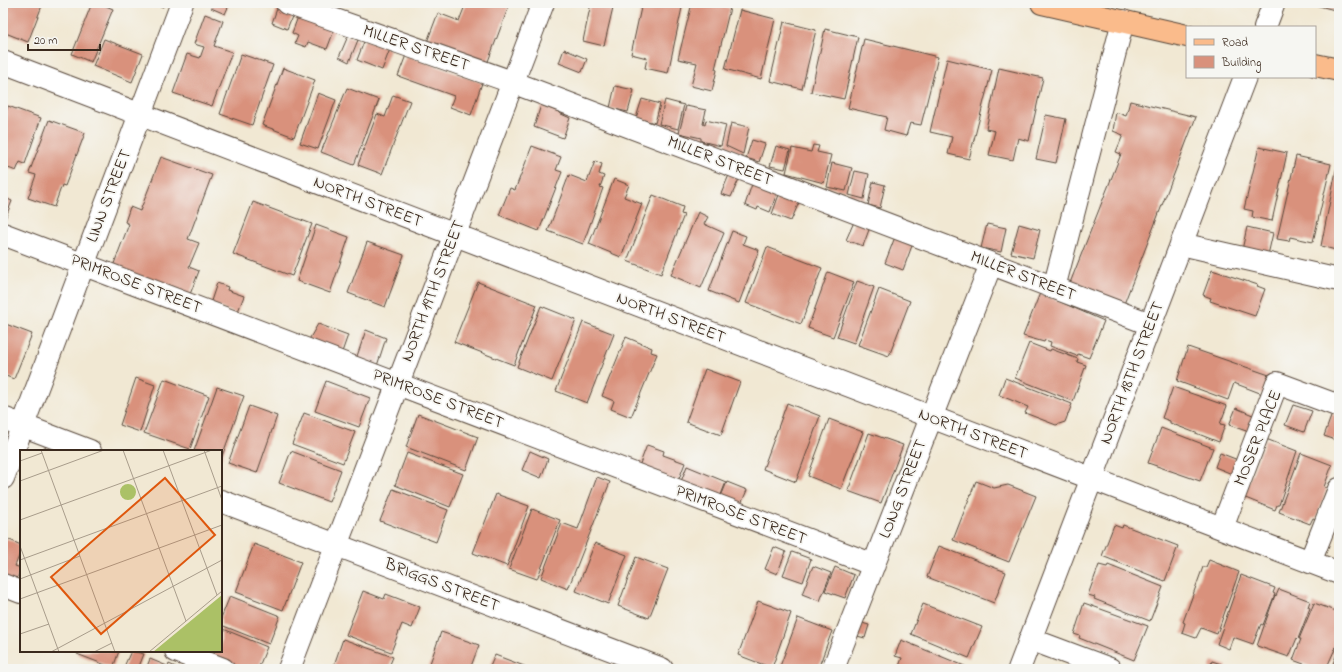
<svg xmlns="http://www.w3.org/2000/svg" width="1342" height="672" font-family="'Indie Flower',sans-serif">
<rect width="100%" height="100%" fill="#f6f6f2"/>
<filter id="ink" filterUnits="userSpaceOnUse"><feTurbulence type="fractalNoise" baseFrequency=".025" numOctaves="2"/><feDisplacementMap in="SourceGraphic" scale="8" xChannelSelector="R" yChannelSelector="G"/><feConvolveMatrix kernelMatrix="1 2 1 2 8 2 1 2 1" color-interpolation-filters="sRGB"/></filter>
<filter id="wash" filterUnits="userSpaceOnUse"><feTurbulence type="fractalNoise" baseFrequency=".012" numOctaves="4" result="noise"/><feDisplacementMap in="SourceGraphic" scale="16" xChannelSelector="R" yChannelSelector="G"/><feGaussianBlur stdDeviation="0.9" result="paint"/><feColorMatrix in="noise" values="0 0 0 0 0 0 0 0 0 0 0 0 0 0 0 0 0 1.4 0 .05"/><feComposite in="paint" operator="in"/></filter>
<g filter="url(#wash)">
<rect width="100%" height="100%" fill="#f1e8d3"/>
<g id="blocks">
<path fill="#d9917c" d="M 3,3 L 43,3 L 28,42 L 3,32 Z
M 92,3 L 99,3 L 113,9 L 91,62 L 72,54 Z
M 152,3 L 164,3 L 163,7 Z
M 214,3 L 230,3 L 225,14 L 211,8 Z
M 279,3 L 295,9 L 287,29 L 272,23 Z
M 466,3 L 510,3 L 487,64 L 427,42 L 438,13 L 459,21 Z
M 591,3 L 614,3 L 604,46 L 583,41 Z
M 642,3 L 683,3 L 668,73 L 645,68 L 647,58 L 631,54 Z
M 692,3 L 709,3 L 730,8 L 715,69 L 717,70 L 712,91 L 691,86 L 697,63 L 678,59 Z
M 1312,3 L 1339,3 L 1339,11 L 1311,4 Z
M 740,10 L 775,19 L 761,79 L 725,69 Z
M 205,14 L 223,21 L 214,46 L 232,52 L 212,106 L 173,93 L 187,54 L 200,58 L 204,47 L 194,44 Z
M 299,14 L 335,28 L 327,49 L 308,42 L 306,47 L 295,43 L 298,36 L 292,33 Z
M 784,22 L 816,30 L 802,89 L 770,81 Z
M 825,29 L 858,37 L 844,99 L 811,92 Z
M 348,36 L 358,40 L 349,62 L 339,57 Z
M 104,39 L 143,54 L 132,82 L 93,66 Z
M 365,39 L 390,49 L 382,70 L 357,60 Z
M 864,39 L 938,57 L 921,125 L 910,123 L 906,136 L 884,130 L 887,117 L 848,108 Z
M 564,49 L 587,59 L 582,72 L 559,63 Z
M 241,54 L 273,65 L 252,125 L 220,114 Z
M 406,55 L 482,83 L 471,115 L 450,107 L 454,96 L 398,76 Z
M 947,59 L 992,70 L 969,159 L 948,154 L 952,137 L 930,132 Z
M 283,68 L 315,80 L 294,137 L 262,125 Z
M 999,68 L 1043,78 L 1029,141 L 1018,138 L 1013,160 L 989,155 L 995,131 L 986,129 Z
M 615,86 L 634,90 L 628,112 L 610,108 Z
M 347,88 L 379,100 L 354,165 L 321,152 Z
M 318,93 L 336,100 L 318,149 L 300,143 Z
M 393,95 L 410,101 L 382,174 L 358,165 L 377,114 L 385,117 Z
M 642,99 L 660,104 L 655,123 L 636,118 Z
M 665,100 L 684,105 L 678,129 L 659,124 Z
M 1130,101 L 1196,117 L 1124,304 L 1070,283 L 1121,154 L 1116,152 L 1123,135 L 1113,131 L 1116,112 L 1126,116 Z
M 541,105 L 559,112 L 559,113 L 570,118 L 563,138 L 534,127 Z
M 8,106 L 41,118 L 25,164 L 20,162 L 16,171 L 3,166 L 3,120 Z
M 686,106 L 706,110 L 703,124 L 705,125 L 706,120 L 726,125 L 721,146 L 701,141 L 701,138 L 679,133 Z
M 1046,115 L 1066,119 L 1056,163 L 1036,159 Z
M 49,120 L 85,133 L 65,186 L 62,185 L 54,207 L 28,198 L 36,175 L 29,173 Z
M 731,123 L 749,127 L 743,154 L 726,146 Z
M 752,140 L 765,144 L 759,162 L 746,158 Z
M 813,145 L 819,146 L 817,152 L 831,155 L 824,183 L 786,173 L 792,148 L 811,152 Z
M 532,146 L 561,157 L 556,170 L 562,172 L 539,231 L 499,215 L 510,188 L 515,190 Z
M 776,146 L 790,150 L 785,169 L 770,166 Z
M 1259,147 L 1287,153 L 1272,221 L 1252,217 L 1253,211 L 1244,209 Z
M 1296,156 L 1331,164 L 1313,242 L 1290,237 L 1289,241 L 1277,239 Z
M 161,157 L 212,175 L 188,239 L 199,243 L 189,267 L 199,271 L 189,297 L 112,269 L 129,224 L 125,222 L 130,207 L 140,211 Z
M 595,161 L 602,164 L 599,174 L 604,176 L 600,187 L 603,188 L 583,244 L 548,231 L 569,175 L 587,182 Z
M 832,163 L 852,168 L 846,191 L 827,187 Z
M 1337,166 L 1339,167 L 1339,251 L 1321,246 Z
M 855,171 L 869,174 L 864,199 L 849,195 Z
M 729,175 L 739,179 L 731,197 L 721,194 Z
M 614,179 L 629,185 L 624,197 L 642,204 L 621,257 L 589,244 Z
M 873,182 L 885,185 L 880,208 L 868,205 Z
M 752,184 L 777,193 L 770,212 L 758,207 L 757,210 L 745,205 Z
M 780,192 L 800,200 L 791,221 L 772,214 Z
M 653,195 L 683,207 L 681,214 L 684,215 L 661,274 L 627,261 Z
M 3,197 L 12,201 L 5,219 L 3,219 Z
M 253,202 L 312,224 L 292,276 L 233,254 Z
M 698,212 L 708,217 L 704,224 L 724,233 L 701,288 L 671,275 Z
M 854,222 L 870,227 L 863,246 L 846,240 Z
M 987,224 L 1006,228 L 1001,252 L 981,248 Z
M 1019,224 L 1040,230 L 1033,258 L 1011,253 Z
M 316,225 L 349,237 L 330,293 L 297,281 Z
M 1247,227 L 1273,233 L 1268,255 L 1242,250 Z
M 732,231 L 746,236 L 743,244 L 759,250 L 739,303 L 709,291 Z
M 895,237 L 913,243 L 903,270 L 885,263 Z
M 367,242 L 404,255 L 385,307 L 348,293 Z
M 767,247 L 822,268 L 801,324 L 746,303 Z
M 1212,270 L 1258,285 L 1257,286 L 1265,289 L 1255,316 L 1210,301 L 1211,298 L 1203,295 Z
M 828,272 L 854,282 L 833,337 L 808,328 Z
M 857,281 L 874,287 L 854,343 L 837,337 Z
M 478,282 L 537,305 L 514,365 L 454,342 Z
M 217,283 L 228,287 L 227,290 L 244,296 L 237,314 L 210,304 Z
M 879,289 L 910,301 L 889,356 L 858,345 Z
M 1040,293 L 1104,321 L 1089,358 L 1078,354 L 1077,356 L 1050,346 L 1051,342 L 1045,340 L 1044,342 L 1023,336 Z
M 541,306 L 576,320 L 552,381 L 517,367 Z
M 583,322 L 614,334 L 587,403 L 556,391 Z
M 3,323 L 32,334 L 14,379 L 3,375 Z
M 318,324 L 348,335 L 341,355 L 307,343 Z
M 366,330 L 386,338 L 376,369 L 355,362 Z
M 626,337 L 652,348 L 651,352 L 657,354 L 631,417 L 611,409 L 614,401 L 602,396 Z
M 1029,343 L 1050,351 L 1051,349 L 1078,359 L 1077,362 L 1086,365 L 1073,401 L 1015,378 Z
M 1188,347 L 1272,376 L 1265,395 L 1234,383 L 1228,400 L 1177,381 Z
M 705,369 L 740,382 L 721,435 L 686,422 Z
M 136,378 L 155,385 L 140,432 L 120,425 Z
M 1005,378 L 1072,404 L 1065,422 L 1056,425 L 1025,413 L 1028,407 L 999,395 Z
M 164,379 L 209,396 L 190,449 L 144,433 Z
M 326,381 L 370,398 L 359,427 L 315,411 Z
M 217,387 L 244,396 L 221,459 L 221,451 L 194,451 Z
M 1173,387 L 1227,406 L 1220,424 L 1225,425 L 1219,442 L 1170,423 L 1170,421 L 1162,418 Z
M 787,403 L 820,416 L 796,482 L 763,469 Z
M 1293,405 L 1312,411 L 1304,432 L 1285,425 Z
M 249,406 L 277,416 L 257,473 L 228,463 Z
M 1236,408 L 1255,416 L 1249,432 L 1229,425 Z
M 304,413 L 355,432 L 343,463 L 292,444 Z
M 418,414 L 478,437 L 466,470 L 406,447 Z
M 1332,414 L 1339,417 L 1339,441 L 1324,436 Z
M 829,419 L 863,432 L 841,489 L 808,476 Z
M 1161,428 L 1213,448 L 1200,481 L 1148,463 Z
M 869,433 L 903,445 L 881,503 L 848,491 Z
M 1266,439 L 1297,451 L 1279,505 L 1277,505 L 1275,510 L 1243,497 Z
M 647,445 L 664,451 L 663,455 L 685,463 L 677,484 L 638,469 Z
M 291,451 L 341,470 L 329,502 L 279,483 Z
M 530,451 L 548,459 L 541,478 L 522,470 Z
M 407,453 L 463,474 L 450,507 L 395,485 Z
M 1220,453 L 1238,460 L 1232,474 L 1215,467 Z
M 1301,453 L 1332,465 L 1324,487 L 1327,488 L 1316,519 L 1313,518 L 1310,524 L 1279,512 Z
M 687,466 L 726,482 L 719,500 L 680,484 Z
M 597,477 L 610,482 L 568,589 L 541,578 L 562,523 L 578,529 Z
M 976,481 L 994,488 L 1008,485 L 1036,496 L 1009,562 L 953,540 Z
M 727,482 L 747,490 L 739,509 L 719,501 Z
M 393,489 L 448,510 L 436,542 L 380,521 Z
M 496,494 L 529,506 L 507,566 L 473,553 Z
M 532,509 L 560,520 L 537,579 L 509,569 Z
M 1114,525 L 1122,528 L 1123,525 L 1178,546 L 1165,581 L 1102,556 Z
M 3,537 L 21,545 L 21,551 L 15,566 L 21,568 L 15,584 L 3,580 Z
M 595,543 L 627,555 L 608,604 L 576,591 Z
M 254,544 L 301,562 L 283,610 L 236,592 Z
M 939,546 L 1006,572 L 994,603 L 927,577 Z
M 774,547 L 786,552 L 777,574 L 765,569 Z
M 792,552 L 811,559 L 803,582 L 783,575 Z
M 636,557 L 668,569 L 649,618 L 618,606 Z
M 1209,560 L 1239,572 L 1217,634 L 1201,628 L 1196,638 L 1182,633 L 1185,623 L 1183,622 L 1203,567 L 1206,567 Z
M 1099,565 L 1107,567 L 1108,565 L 1163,587 L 1150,621 L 1094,599 L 1095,597 L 1088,595 Z
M 813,566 L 831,573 L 820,601 L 802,594 Z
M 835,567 L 854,575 L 845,598 L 825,591 Z
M 1241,575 L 1275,588 L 1273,593 L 1275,594 L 1263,625 L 1261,624 L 1253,644 L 1233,637 L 1229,649 L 1217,644 Z
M 1279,589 L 1310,601 L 1308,607 L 1310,608 L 1298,639 L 1297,638 L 1289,657 L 1257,646 L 1275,595 L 1276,596 Z
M 363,591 L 384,599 L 386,594 L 420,607 L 412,628 L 402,624 L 391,652 L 346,635 Z
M 230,596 L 280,616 L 269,644 L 221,625 L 221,618 Z
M 758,601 L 791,613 L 772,668 L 738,655 Z
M 1084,603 L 1148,626 L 1134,660 L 1079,638 L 1080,636 L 1074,634 Z
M 1314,603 L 1339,612 L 1339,640 L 1326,669 L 1317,669 L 1293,660 L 1301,639 L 1299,639 Z
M 923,604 L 982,627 L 969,658 L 911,634 Z
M 798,618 L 832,631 L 818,669 L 779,669 Z
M 862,623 L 869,625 L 865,638 L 857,636 Z
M 221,628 L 267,647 L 258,669 L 241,669 L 205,654 L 206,651 L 221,651 Z
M 441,632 L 479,645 L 470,669 L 428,669 Z
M 343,639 L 393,657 L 388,669 L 333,668 Z
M 901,640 L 967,667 L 966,669 L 898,669 L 902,658 L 895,656 Z
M 1339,643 L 1339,669 L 1331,669 L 1337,653 L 1335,652 Z
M 78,651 L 119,651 L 113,668 L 77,654 Z
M 131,651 L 144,654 L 138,669 L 123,669 Z
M 495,655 L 532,669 L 489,669 Z
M 150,659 L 167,666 L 166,669 L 146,669 Z
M 1212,661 L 1227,666 L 1225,669 L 1209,669 Z
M 169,664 L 180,669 L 167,669 Z"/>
</g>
</g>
<g filter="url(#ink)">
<use href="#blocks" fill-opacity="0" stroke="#564639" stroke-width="1"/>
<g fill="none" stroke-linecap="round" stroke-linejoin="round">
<g stroke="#564639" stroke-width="24">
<path id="minor" d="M 287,3 L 512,82 L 1150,324
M 1265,27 L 1274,3
M 3,62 L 1339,573
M 3,234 L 874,565
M 1181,244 L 1339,280
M 1054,288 L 1123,21
M 3,418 L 90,451
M 3,478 L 182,3
M 221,501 L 662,669
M 1222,528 L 1277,383 L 1339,406
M 1310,562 L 1339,489
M 3,585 L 21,592
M 1030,639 L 1110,669
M 176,651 L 223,669
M 289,669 L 543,3
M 833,669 L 991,264
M 1019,669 L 1245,77"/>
</g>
<g stroke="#564639" stroke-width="24">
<path id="major" d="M 1042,3 L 1187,36
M 1315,65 L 1339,70"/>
</g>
<use href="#minor" stroke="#fff" stroke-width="22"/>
<use href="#major" stroke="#fabb8b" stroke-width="22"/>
</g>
</g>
<g text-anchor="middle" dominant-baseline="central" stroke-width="3.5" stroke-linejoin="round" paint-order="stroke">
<g font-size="17" fill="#3b2a1e" stroke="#f6f6f2">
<text transform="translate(416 48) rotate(19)">MILLER STREET</text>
<text transform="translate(720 161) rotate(21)">MILLER STREET</text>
<text transform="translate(109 196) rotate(-69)">LINN STREET</text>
<text transform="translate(368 202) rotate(21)">NORTH STREET</text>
<text transform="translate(1023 276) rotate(21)">MILLER STREET</text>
<text transform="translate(136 284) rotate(21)">PRIMROSE STREET</text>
<text transform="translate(433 291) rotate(-69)">NORTH 19TH STREET</text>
<text transform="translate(671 318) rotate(21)">NORTH STREET</text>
<text transform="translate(1132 373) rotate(-69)">NORTH 18TH STREET</text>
<text transform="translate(438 399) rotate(21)">PRIMROSE STREET</text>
<text transform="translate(973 434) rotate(21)">NORTH STREET</text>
<text transform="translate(1258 438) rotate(-68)">MOSER PLACE</text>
<text transform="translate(903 489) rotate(-69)">LONG STREET</text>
<text transform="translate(741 515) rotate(21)">PRIMROSE STREET</text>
<text transform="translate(442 585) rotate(21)">BRIGGS STREET</text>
</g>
</g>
<g transform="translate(20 450)">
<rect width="202" height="202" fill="#f1e8d3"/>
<path d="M100 42a8 8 0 1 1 16 0a8 8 0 1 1-16 0ZM 202,145 L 202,202 L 133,202 Z" fill="#abc166"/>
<path fill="none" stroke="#a89c8b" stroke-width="1" d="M 21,0 L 95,202M 103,0 L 166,171M 143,0 L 197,145M 184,0 L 202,50M 0,11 L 22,3M 0,31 L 84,0M 0,70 L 192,0M 0,96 L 39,202M 0,110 L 202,36M 0,129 L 60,106M 0,149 L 202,75M 0,184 L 29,174M 31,202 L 202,110M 74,202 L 92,193M 129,202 L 202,141"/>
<path fill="#df570d" fill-opacity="0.15" stroke="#df570d" stroke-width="2" d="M 145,28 L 195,85 L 81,184 L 31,127 Z"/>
<rect width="202" height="202" fill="none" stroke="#3b2a1e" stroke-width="2"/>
</g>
<rect width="1342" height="672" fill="none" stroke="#f6f6f2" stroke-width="16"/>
<rect x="1186" y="26" width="130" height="52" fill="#f6f6f2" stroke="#aba49d"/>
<rect x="1194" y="39" width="20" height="6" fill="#fabb8b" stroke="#aba49d"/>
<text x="1222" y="46" font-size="12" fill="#3b2a1e">Road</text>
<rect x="1194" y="56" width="20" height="12" fill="#d9917c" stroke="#aba49d"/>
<text x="1222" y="66" font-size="12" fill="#3b2a1e">Building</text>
<path d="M28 44v6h72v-6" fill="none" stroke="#3b2a1e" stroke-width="2"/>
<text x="34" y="44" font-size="12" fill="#3b2a1e" stroke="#f6f6f2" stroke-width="3" paint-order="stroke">20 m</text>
</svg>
